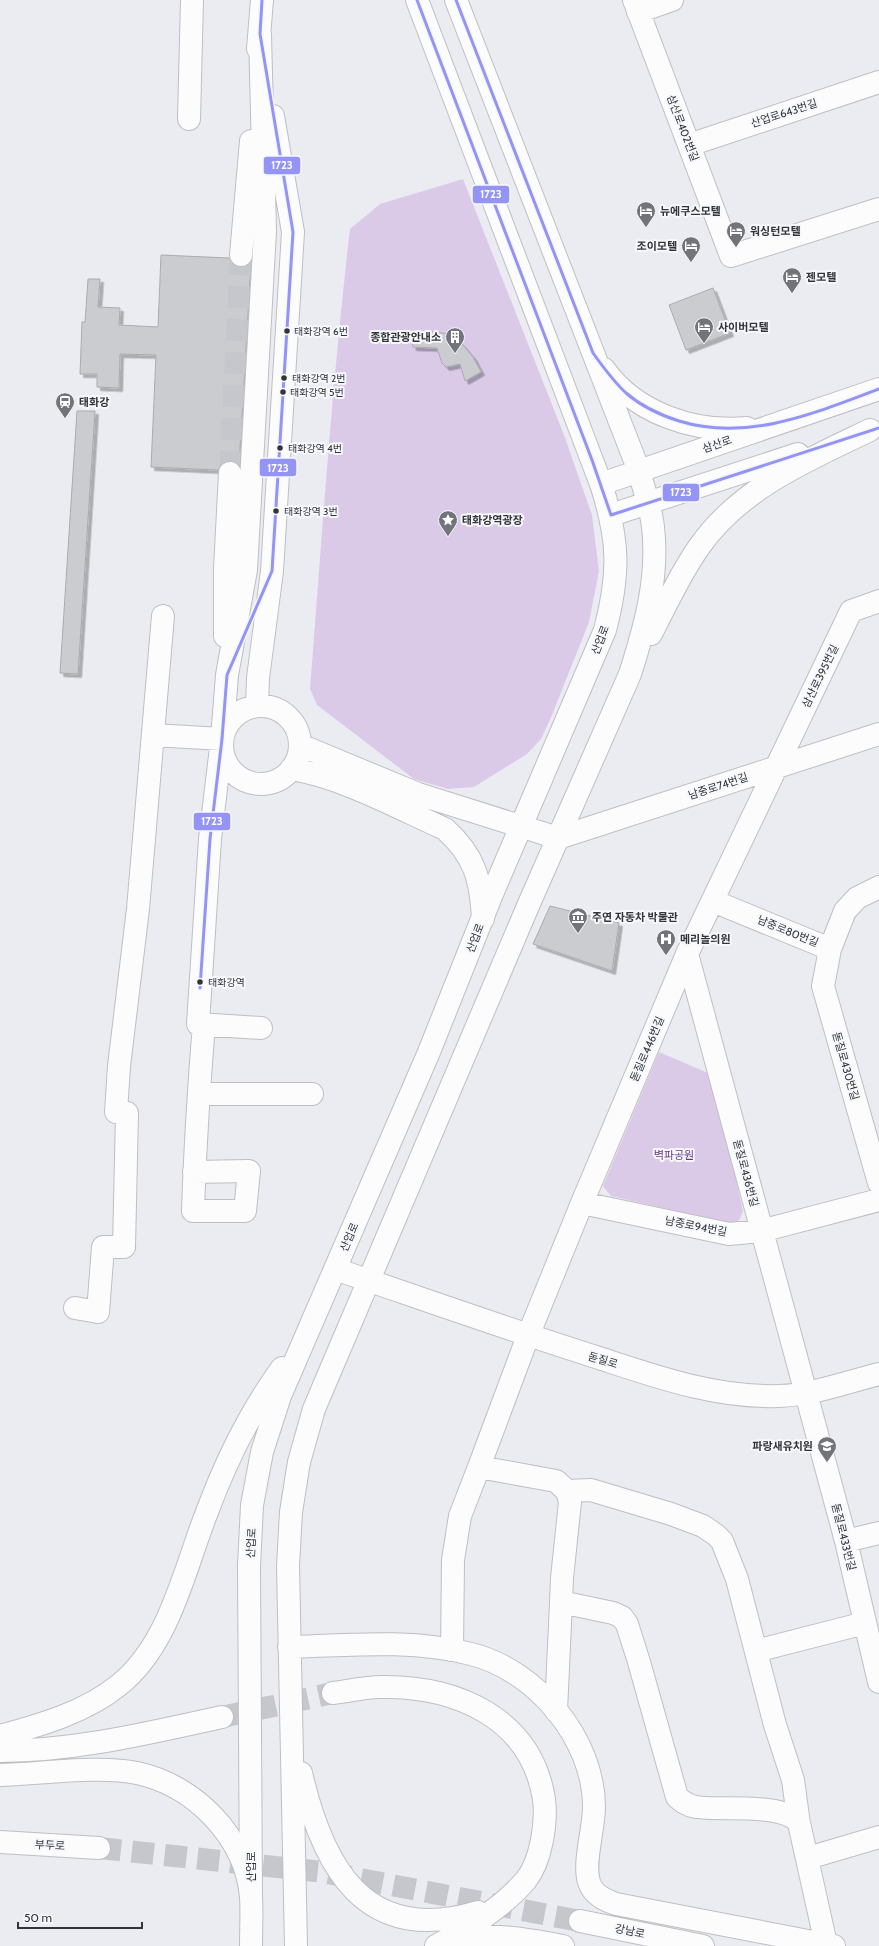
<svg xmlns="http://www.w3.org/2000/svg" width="879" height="1946" font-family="Cabin,'Noto Sans KR',sans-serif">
<defs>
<filter id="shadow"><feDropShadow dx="3.5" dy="3.5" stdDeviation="0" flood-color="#0004"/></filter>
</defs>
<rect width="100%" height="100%" fill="#ebecf2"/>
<path fill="#dacae8" d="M 463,179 L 564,435 L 592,515 L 599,571 L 589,622 L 552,715 L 541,739 L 527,754 L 474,787 L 448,789 L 414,779 L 317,705 L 310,689 C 322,535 332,382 350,229 L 380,204 Z
M 659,1052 L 708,1073 L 730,1153 L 743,1211 L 740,1219 L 733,1224 L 611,1196 L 603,1186 Z"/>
<path fill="#caccd0" stroke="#aaabaf" filter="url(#shadow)" d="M 161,255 L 229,258 L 234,265 L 240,267 L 246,266 L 251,263 L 239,465 L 230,461 L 224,462 L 218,470 L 151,467 L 156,355 L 120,354 L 119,388 L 97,387 L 97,374 L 80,374 L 82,322 L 85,322 L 88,279 L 100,279 L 98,307 L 120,308 L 119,325 L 158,327 Z
M 713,288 L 730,333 L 686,350 L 669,305 Z
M 431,331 L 449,334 L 462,344 L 473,357 L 481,372 L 465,381 L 460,364 L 446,367 L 442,363 L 437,348 L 413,347 L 410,335 Z
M 77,411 L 95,411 L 78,674 L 60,673 Z
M 550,906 L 619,923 L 612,971 L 533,944 Z"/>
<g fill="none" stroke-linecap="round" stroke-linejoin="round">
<path stroke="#c6c7cd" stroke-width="22" stroke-dasharray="22 11" stroke-linecap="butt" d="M 230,473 L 241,255"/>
<path stroke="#c6c7cd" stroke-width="22" stroke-dasharray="22 11" stroke-linecap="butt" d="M 222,1717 L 333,1693
M 99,1848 L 323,1872 L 580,1921"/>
<g stroke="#bebfc3" stroke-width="24">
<path id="minor" d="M 634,0 L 731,256 L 879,209
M 638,12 L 672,0
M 260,34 L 265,231 L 246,570 L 227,675 L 222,739 L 210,839 L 198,1024 L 261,1028
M 258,49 L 262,0
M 189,119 L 192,0
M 689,145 L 879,82
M 241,255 L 251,141
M 225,636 L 225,569 L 230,473
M 257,706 L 258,678 L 272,571 L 293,232 L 273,116
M222 745a39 39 0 1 1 78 0a39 39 0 1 1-78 0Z
M 153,735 L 222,739
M 300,745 L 418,794 L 558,838 L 879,734
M 291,769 C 342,777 398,808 445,829 C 475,856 481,880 483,919
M 879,887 L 857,898 L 845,911 L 830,949 L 823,986 L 879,1183
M 713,901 L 830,949
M 687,954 L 846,1541 L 879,1682
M 199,1094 L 312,1094
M 194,1172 L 249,1171 L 245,1211 L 193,1211 C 195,1149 199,1086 204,1024
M 582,1203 L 729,1234 L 761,1231 L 879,1200
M 75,1308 L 98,1312 L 103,1247 L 124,1247 L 127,1113 L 116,1112 L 119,1066 L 138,909 L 163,616
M 567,1491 L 591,1490 L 671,1514 L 703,1526 L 716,1535 L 722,1541 L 737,1579 L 775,1725 L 793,1780 L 799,1824
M 846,1541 L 879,1533
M 452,1650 L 453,1560 L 460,1516 L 479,1467
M 756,1651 L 865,1623
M 556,1711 L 561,1602
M 808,1858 L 879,1837
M 826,1944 L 799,1823 C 783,1802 721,1811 696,1807 C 688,1806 683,1802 677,1797 L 639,1662 L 627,1624 L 622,1617 L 613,1613 L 561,1602 L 562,1578 L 570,1502 L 567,1491 L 556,1481 L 479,1467 L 528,1336 L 582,1203 L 687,954 L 851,611 L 879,601"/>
</g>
<g stroke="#bebfc3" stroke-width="24">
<path id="major" d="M 604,369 C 635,413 694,433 747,428
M 601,484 L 879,389
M 611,515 L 798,454
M 651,634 C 666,605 680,574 699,547 C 740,488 808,460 870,430
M 335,1269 C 423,1299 510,1330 599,1358 C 657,1377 716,1398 779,1396 C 812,1395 847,1382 879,1374
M 289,1647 C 349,1645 413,1639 471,1654 C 536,1670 594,1739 594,1807 C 594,1828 583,1863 589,1882 C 593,1895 605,1900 616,1904 L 834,1946
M 333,1693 C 349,1691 366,1687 381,1687 C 457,1686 531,1718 544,1799 C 547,1823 541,1861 526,1880 C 502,1908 467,1929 436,1946
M 0,1736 C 41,1725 86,1712 119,1685 C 170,1644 184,1570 207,1512 C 226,1461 250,1412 282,1368
M 0,1751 C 75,1751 149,1733 222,1717
M 301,1773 C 323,1868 365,1946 478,1912
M 0,1775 C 40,1774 99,1765 137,1773 C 194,1785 246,1837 251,1897 C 252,1913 251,1930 251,1946
M 0,1842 L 99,1848
M 251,1896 L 249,1566 L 252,1505 L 262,1452 L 280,1396 L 429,1052 L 492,894 L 605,630 C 620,573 619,540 601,484 L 417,0
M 580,1921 L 703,1946
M 452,1941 C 489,1932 526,1939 563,1946
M 296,1946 L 288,1566 L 291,1512 L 299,1462 L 314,1409 L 528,906 L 630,674 C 645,627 659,578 653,527 C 651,508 644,490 639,471 L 456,0"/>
</g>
<use href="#minor" stroke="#fcfcfd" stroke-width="22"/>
<use href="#major" stroke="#fcfcfd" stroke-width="22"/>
<g stroke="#f6f8fe" stroke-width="6">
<path id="bus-1" d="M 417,0 L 592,460 L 611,515 L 879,428
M 456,0 L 593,353 C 603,367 613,381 626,393 C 641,406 660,415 679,421 C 748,442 815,413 879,389
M 200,988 L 210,839 L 222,739 L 227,675 L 272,571 L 293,232 L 260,34 L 262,0"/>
</g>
<use href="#bus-1" stroke="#9494f5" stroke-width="3"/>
</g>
<defs>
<g id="hotel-pin" transform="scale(1)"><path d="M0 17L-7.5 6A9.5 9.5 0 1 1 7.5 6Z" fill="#737479" stroke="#f6f8fe"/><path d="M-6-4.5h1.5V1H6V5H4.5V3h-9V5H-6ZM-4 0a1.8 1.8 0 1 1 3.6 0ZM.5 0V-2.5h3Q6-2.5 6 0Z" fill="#fff"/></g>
<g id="building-pin" transform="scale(1)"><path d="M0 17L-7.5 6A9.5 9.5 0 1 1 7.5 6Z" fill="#737479" stroke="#f6f8fe"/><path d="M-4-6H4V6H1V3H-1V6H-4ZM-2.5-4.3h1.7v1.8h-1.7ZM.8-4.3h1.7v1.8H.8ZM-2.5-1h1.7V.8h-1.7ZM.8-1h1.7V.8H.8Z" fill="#fff"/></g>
<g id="station-pin" transform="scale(1)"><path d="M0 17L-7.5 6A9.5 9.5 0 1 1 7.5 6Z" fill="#737479" stroke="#f6f8fe"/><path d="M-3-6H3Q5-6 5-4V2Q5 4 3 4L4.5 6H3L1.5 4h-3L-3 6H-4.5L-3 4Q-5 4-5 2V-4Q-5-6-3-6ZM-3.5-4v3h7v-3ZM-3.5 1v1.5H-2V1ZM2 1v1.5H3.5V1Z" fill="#fff"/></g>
<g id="sight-pin" transform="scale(1)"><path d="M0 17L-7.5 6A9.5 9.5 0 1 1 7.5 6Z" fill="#737479" stroke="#f6f8fe"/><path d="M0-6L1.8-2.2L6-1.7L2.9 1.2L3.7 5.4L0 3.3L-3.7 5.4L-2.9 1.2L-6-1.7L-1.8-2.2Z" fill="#fff"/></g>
<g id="museum-pin" transform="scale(1)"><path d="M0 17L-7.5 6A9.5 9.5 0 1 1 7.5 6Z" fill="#737479" stroke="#f6f8fe"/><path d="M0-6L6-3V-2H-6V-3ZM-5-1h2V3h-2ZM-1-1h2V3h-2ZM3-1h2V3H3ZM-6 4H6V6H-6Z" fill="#fff"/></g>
<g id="hospital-pin" transform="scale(1)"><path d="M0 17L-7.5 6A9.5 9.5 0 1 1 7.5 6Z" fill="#737479" stroke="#f6f8fe"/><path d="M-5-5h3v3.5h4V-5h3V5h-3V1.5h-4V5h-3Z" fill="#fff"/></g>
<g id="school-pin" transform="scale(1)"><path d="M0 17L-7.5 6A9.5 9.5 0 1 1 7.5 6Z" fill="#737479" stroke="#f6f8fe"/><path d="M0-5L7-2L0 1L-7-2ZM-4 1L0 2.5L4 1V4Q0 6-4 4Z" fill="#fff"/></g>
</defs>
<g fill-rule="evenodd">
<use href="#hotel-pin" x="646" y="211"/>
<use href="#hotel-pin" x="736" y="231"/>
<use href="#hotel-pin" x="691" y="246"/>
<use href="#hotel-pin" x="792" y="277"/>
<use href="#hotel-pin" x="704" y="327"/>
<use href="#building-pin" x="455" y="337"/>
<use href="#station-pin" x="65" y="402"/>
<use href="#sight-pin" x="448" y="520"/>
<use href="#museum-pin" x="578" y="917"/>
<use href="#hospital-pin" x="666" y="939"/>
<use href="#school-pin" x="827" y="1446"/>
</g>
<g fill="#333438" stroke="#f6f8fe" stroke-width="1.5">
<circle cx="287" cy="331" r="3.5"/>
<circle cx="284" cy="378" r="3.5"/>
<circle cx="283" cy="392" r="3.5"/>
<circle cx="280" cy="448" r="3.5"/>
<circle cx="276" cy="511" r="3.5"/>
<circle cx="200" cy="982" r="3.5"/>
</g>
<g text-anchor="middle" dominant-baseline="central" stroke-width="4" stroke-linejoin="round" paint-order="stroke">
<g font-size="10" fill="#333438" stroke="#f6f8fe" text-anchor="start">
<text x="294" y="331">태화강역 6번</text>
<text x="292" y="378">태화강역 2번</text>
<text x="290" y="392">태화강역 5번</text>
<text x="288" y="448">태화강역 4번</text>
<text x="284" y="511">태화강역 3번</text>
<text x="208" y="982">태화강역</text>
</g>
<g font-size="11" fill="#333438" stroke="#f6f8fe">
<text transform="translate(784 113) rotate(-18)">산업로643번길</text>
<text transform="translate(683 128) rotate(69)">삼산로402번길</text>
<text transform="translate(717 444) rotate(-19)">삼산로</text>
<text transform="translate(600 640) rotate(-69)">산업로</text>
<text transform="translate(820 676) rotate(-64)">삼산로395번길</text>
<text transform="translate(718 786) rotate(-18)">남중로74번길</text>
<text transform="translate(788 931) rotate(22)">남중로80번길</text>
<text transform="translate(475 938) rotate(-69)">산업로</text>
<text transform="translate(647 1049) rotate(-67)">돋질로446번길</text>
<text transform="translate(846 1066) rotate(74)">돋질로430번길</text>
<text transform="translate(746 1173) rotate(75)">돋질로436번길</text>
<text transform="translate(696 1226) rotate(11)">남중로94번길</text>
<text transform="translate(349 1237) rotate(-67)">산업로</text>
<text transform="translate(603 1360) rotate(17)">돋질로</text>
<text transform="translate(844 1537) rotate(76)">돋질로433번길</text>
<text transform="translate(251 1543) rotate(-87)">산업로</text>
<text transform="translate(50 1845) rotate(3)">부두로</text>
<text transform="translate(251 1867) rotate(-90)">산업로</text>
<text transform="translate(630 1931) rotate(12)">강남로</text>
</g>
<g font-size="11" font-weight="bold" fill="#333438" stroke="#f6f8fe" text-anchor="start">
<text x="660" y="211">뉴에쿠스모텔</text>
<text x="750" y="231">워싱턴모텔</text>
<text x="677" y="246" text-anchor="end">조이모텔</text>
<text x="806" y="277">젠모텔</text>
<text x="718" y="327">사이버모텔</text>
<text x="441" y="337" text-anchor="end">종합관광안내소</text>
<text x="79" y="402">태화강</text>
<text x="462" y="520">태화강역광장</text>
<text x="592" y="917">주연 자동차 박물관</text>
<text x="680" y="939">메리놀의원</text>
<text x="813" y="1446" text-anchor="end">파랑새유치원</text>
</g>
<g font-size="11" fill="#683983" stroke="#f6f8fe">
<text x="674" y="1155">벽파공원</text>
</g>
</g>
<g stroke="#f6f8fe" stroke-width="1.5">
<rect x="263" y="156" width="38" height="19" rx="4" fill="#9494f5"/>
<rect x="472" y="185" width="38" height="19" rx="4" fill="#9494f5"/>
<rect x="259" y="458" width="38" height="19" rx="4" fill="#9494f5"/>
<rect x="662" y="483" width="38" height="19" rx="4" fill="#9494f5"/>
<rect x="193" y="812" width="38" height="19" rx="4" fill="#9494f5"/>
</g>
<g font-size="11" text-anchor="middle" font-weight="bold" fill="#fff">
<text x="282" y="169">1723</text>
<text x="491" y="198">1723</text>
<text x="278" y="472">1723</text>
<text x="681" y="496">1723</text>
<text x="212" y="825">1723</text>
</g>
<path d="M18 1922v6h124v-6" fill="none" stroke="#333438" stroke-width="2"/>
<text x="24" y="1922" font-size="12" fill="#333438" stroke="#f6f8fe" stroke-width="3" paint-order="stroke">50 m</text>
</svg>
